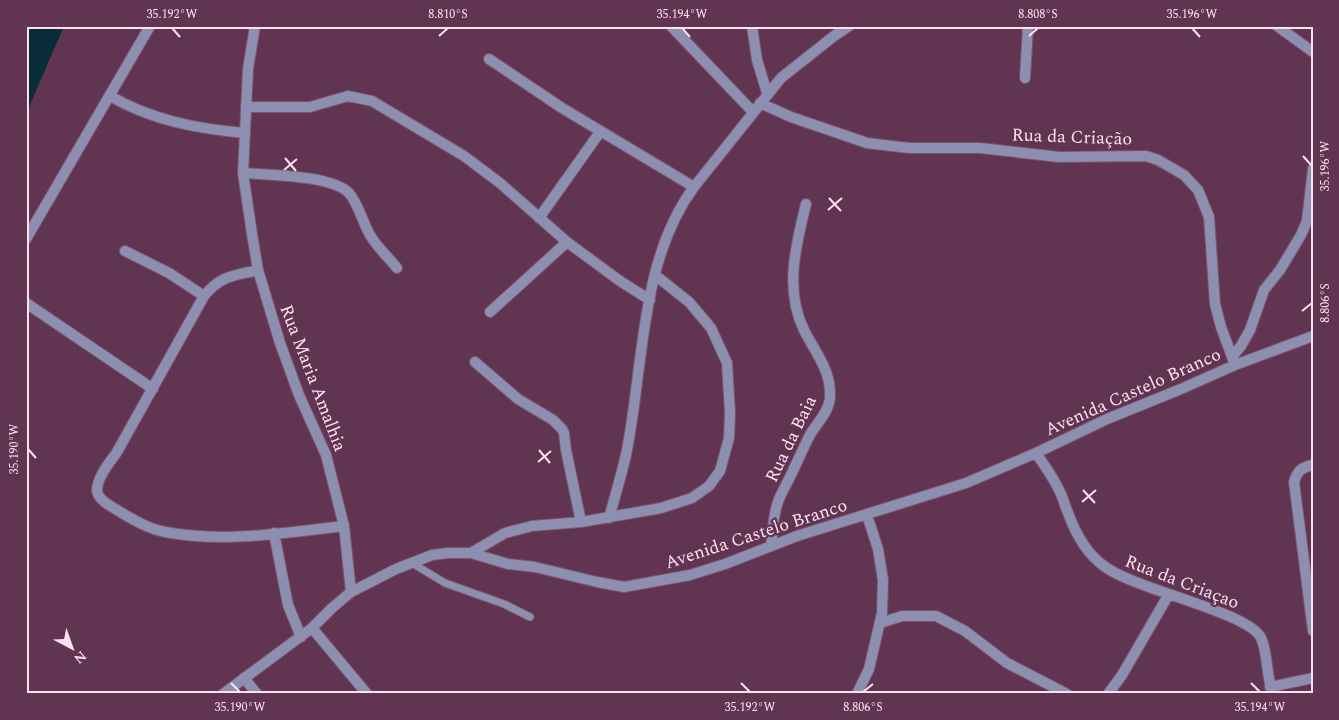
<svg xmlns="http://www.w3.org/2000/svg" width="1339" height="720" font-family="Spectral,serif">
<rect width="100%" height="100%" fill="#613551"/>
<path fill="#082d38" d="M 26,26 L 64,26 L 26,114 Z"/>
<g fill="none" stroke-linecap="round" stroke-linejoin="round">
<g stroke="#7d546e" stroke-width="9">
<path id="service" d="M 412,563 L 445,583 L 504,604 L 530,617"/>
</g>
<g stroke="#7d546e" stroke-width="12">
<path id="minor" d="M 671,26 L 753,112
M 752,26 L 757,60 L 767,93
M 1277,26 L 1313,52
M 489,59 L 562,108 L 694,187
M 1025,78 L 1028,26
M 110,96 C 151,120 198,129 245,133
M 760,103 L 791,117 L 867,143 L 909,148 L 980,148 L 1059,157 L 1146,156 L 1158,160 L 1184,175 L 1198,190 L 1209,217 L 1215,304 L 1221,327 L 1235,365
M 246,107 L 310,107 L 348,96 L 372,101 L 464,156 L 500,183 L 567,242 L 620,281 L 650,300
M 243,173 C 268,175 331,175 349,193 C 358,203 363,223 370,235 C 377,247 388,257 397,268
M 539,218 L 600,132
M 26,239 L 150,26
M 125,251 L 169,273 L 204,296 C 221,275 234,276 258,270
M 204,296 L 117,452 C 110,462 98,476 97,489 C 96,498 110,506 117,510 C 132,519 148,529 165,532 C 224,543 285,533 344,526
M 26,303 L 153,389
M 490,312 L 567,242
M 1232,357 L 1241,346 L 1250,330 L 1264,290 L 1280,270 L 1301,235 L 1307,221 L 1313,169
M 475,362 L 518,399 L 553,420 L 562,429 L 564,433 L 566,450 L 581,522
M 1036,453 C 1044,465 1054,478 1060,492 C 1063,498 1065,506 1068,513 C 1075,532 1087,554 1104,566 C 1133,589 1249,612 1261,638 C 1268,652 1266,677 1273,694
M 1313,465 C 1302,467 1297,471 1294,482 L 1313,631
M 609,518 C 615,497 621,476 626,455 C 644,368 639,261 694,187 L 781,78 L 834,36 L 849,26
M 274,533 L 288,605 L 301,637
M 771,546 C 773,533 773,517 777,505 C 779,497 784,489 788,481 C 796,465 803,448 811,433 C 818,422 830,410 830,396 C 831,370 815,352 804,330 C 784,289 796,245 806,204
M 471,553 L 505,533 L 532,526 L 581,522 L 661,508 L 692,498 L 709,486 L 720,471 L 729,438 L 730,413 L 727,363 L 711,328 L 689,302 L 655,275
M 351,592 L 396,569 L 432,555 L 448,553 L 471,553 L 508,564 L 535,567 L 597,582 L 624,587 L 690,575 L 725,564 L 797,536 L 966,483 L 1036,453 L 1107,419 L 1181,389 L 1235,365 L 1313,336
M 880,623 L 902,616 L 936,616 L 965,631 L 1007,663 L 1067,694
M 312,628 L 367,694
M 244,678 L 257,694
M 1270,687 L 1313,678
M 857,694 L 869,669 L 882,613 L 883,580 L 878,549 L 867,515
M 1108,694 L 1122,675 L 1169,594"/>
</g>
<g stroke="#7d546e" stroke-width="12">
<path id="tertiary" d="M 223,694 L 312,628 L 332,608 L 351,592 L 344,526 L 326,455 L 299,395 L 280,343 L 258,270 L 252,234 L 243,173 L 248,69 L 255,26"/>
</g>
<use href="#service" stroke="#8d8fb1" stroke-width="7"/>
<use href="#minor" stroke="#8d8fb1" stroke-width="10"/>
<use href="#tertiary" stroke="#8d8fb1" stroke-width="10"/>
</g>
<path fill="none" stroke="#fde1f1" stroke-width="2" d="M 172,28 L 180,37M 682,28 L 690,37M 1192,28 L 1200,37M 439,36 L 448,28M 1029,36 L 1038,28M 1303,156 L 1312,166M 285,158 L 296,171M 284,170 L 297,159M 829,198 L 841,211M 828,210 L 842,198M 1302,311 L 1312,303M 28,449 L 36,458M 539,450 L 550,463M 538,462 L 551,451M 1083,490 L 1095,503M 1082,502 L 1096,490M 231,683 L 240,692M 741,683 L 750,692M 1251,683 L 1260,692M 863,692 L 873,684"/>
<g text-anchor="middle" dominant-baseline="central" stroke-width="4.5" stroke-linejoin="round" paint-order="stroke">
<g font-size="18" fill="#fde1f1" stroke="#613551">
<text transform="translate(1072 137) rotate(2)">Rua da Criação</text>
<text transform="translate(313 378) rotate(69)">Rua Maria Amalhia</text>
<text transform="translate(1133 392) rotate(-24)">Avenida Castelo Branco</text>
<text transform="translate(791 439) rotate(-64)">Rua da Baia</text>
<text transform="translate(756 534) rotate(-18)">Avenida Castelo Branco</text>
<text transform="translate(1182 582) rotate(21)">Rua da Criaçao</text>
</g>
</g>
<rect width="1339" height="720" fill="none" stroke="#613551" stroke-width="55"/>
<g transform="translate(72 648) rotate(139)" stroke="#613551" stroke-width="4" paint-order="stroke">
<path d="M0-4L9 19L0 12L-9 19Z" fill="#fde1f1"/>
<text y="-8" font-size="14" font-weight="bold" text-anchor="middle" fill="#fde1f1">N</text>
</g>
<rect x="28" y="28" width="1284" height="664" fill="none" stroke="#fde1f1" stroke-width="2"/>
<g font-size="12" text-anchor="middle" fill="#fde1f1">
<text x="172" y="18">35.192°W</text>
<text x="448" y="18">8.810°S</text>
<text x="682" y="18">35.194°W</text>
<text x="1038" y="18">8.808°S</text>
<text x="1192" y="18">35.196°W</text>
<text transform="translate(1325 166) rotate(-90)" y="4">35.196°W</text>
<text transform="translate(1325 303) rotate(-90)" y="4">8.806°S</text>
<text transform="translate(14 449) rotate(-90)" y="4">35.190°W</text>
<text x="240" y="711">35.190°W</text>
<text x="750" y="711">35.192°W</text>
<text x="863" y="711">8.806°S</text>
<text x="1260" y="711">35.194°W</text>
</g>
</svg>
